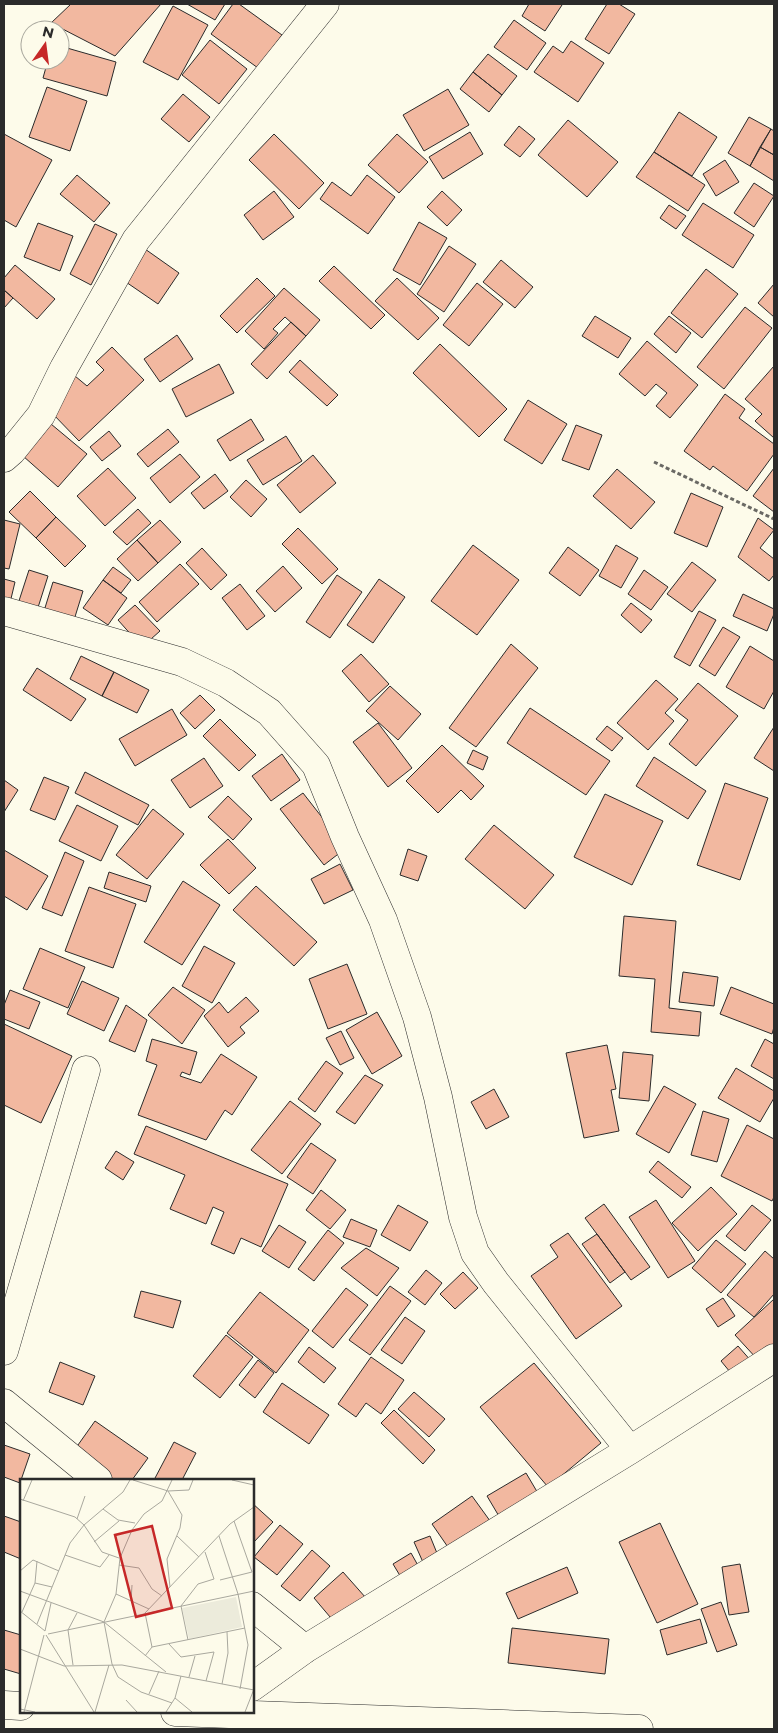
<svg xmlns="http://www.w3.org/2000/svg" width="778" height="1733" font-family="Montserrat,sans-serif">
<rect width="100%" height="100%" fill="#fdfbea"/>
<path fill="#f2b8a0" stroke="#2b2b2b" d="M 71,4 L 161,4 L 115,56 L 51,23 Z
M 187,4 L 225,4 L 215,20 Z
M 233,4 L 239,4 L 282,35 L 258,68 L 211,34 Z
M 529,4 L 560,4 L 562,5 L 545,31 L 522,16 Z
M 607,4 L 619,4 L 635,14 L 609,54 L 585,39 Z
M 173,6 L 208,25 L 178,80 L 143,62 Z
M 514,20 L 546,43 L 527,70 L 494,47 Z
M 210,40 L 247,69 L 219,104 L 182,75 Z
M 571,41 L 604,63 L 578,102 L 534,72 L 553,46 L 563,53 Z
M 60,46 L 116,62 L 107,96 L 43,78 L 48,60 L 60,60 Z
M 488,54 L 517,76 L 502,95 L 473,72 Z
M 473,72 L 502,95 L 489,112 L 460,89 Z
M 47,87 L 87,101 L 70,151 L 29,137 Z
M 448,89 L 469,125 L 424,151 L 403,115 Z
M 183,94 L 210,117 L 189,142 L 161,119 Z
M 679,112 L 717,137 L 692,176 L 654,152 Z
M 749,117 L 771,129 L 750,166 L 728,153 Z
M 568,120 L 618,162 L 587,197 L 538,155 Z
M 519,126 L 535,139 L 520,157 L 504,145 Z
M 771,129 L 774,131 L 774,155 L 760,147 Z
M 470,132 L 483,154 L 443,179 L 429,157 Z
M 4,134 L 52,160 L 16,227 L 4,220 Z
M 274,134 L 324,183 L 299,209 L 249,160 Z
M 397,134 L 428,162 L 399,193 L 368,165 Z
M 760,147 L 774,155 L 774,181 L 750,166 Z
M 654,152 L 705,185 L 688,211 L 636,177 Z
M 725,160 L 739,182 L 716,196 L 703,174 Z
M 77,175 L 110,203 L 94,222 L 60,194 Z
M 367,175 L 395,197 L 368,234 L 320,199 L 332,182 L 351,196 Z
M 754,183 L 774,196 L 754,227 L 734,213 Z
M 274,191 L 294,217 L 263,240 L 244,215 Z
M 442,191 L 462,210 L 447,226 L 427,207 Z
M 703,203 L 754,235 L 733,268 L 682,235 Z
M 669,205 L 686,216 L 676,229 L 660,218 Z
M 419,222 L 447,238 L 420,285 L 393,270 Z
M 38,223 L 73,236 L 60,271 L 24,257 Z
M 95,224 L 117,234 L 91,285 L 70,274 Z
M 449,246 L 476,264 L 444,312 L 417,294 Z
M 145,249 L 179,273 L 158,304 L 123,280 Z
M 501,260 L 533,287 L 515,308 L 483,282 Z
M 15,265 L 55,299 L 37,319 L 4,290 L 4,278 Z
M 334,266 L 385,315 L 371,329 L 319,281 Z
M 706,269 L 738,294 L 702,338 L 671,313 Z
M 257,278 L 275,296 L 237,333 L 220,316 Z
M 397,278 L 439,318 L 418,340 L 375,301 Z
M 477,283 L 503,304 L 469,346 L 443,325 Z
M 774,284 L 774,317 L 758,303 Z
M 284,288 L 320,320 L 306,336 L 285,317 L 273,329 L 278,333 L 264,349 L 245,331 Z
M 4,290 L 13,298 L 4,308 Z
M 745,307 L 772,328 L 724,389 L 697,367 Z
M 595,316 L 631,338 L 618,358 L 582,336 Z
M 669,316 L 691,333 L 676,353 L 654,334 Z
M 291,322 L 306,336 L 267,379 L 251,364 Z
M 177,335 L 193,359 L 160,382 L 144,359 Z
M 647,341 L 698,385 L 670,418 L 656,406 L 667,393 L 656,384 L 645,396 L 619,374 Z
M 440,344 L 507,409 L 479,437 L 413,373 Z
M 112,347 L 144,380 L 79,441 L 51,412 L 75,376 L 87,386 L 104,370 L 96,362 Z
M 300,360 L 338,395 L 327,406 L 289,372 Z
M 219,364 L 234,393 L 186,417 L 172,389 Z
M 774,366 L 774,438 L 755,421 L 762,414 L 745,399 Z
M 725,394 L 745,409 L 739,418 L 774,444 L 774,454 L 747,491 L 713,466 L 710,470 L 684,451 Z
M 528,400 L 567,424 L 542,464 L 504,440 Z
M 251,419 L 264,440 L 230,461 L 217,440 Z
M 51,424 L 87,454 L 58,487 L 23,456 Z
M 576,425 L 602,435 L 589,470 L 562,460 Z
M 168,429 L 179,442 L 148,467 L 137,454 Z
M 109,431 L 121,446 L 102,461 L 90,447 Z
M 286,436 L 302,461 L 263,485 L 247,460 Z
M 180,454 L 200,477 L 170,503 L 150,478 Z
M 313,455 L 336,483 L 300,513 L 277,485 Z
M 108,468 L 136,498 L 105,526 L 77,496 Z
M 774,468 L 774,512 L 753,496 Z
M 617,469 L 655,502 L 631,529 L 593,496 Z
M 215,474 L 228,491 L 204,509 L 191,493 Z
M 246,480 L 267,499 L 251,517 L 230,497 Z
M 30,491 L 56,517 L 36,538 L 9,512 Z
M 691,493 L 723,507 L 707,547 L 674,533 Z
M 138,509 L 151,523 L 127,545 L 113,532 Z
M 56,517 L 86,546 L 65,567 L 36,538 Z
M 758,518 L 774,530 L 760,548 L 774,559 L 774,575 L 769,581 L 738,557 Z
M 4,520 L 20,524 L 9,569 L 4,568 Z
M 160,520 L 181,542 L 158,563 L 137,540 Z
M 298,528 L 338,569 L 322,584 L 282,544 Z
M 137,540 L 158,563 L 138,581 L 117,559 Z
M 473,545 L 519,580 L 477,635 L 431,601 Z
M 616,545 L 638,558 L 621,588 L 599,576 Z
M 568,547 L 599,570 L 580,596 L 549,573 Z
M 202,548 L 227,575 L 211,590 L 186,563 Z
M 692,562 L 716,580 L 692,612 L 667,594 Z
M 180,564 L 199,584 L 157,622 L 139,602 Z
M 283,566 L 302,588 L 275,612 L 256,591 Z
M 113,567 L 131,580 L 121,593 L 103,580 Z
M 29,570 L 48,576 L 35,617 L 16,610 Z
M 644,570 L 668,587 L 651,610 L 628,594 Z
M 337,575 L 362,592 L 330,638 L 306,622 Z
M 4,579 L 15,582 L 9,607 L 4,606 Z
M 379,579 L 405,597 L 373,643 L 347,625 Z
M 103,580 L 127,598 L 108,625 L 83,608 Z
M 53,582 L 83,591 L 74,620 L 44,611 Z
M 240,584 L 265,616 L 247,630 L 222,598 Z
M 743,594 L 774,609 L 774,614 L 767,631 L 733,616 Z
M 631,603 L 652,620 L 641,633 L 621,615 Z
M 135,605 L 160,631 L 142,647 L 118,620 Z
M 699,611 L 716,620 L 690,666 L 674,657 Z
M 723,627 L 740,637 L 715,676 L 699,666 Z
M 511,644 L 538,668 L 476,747 L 449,728 Z
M 750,646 L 774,661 L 774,691 L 764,709 L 726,687 Z
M 361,654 L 389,684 L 369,702 L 342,671 Z
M 81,656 L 114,672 L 102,696 L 70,679 Z
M 37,668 L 86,699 L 71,721 L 23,690 Z
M 114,672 L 149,690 L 137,713 L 102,696 Z
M 656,680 L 678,699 L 665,713 L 674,721 L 648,750 L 617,723 Z
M 698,683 L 738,716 L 696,766 L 669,744 L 688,720 L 675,710 Z
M 390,686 L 421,714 L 398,740 L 366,711 Z
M 200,695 L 215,710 L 195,729 L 180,713 Z
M 530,708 L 610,761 L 586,795 L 507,743 Z
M 172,709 L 187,735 L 135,766 L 119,739 Z
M 220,719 L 256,755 L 239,771 L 203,736 Z
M 378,723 L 412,768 L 388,787 L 353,742 Z
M 607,726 L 623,738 L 612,751 L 596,739 Z
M 774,727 L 774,771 L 754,758 Z
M 442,745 L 484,786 L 471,800 L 461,790 L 438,813 L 406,781 Z
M 473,750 L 488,757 L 483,770 L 467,763 Z
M 282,754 L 300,780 L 271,801 L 252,776 Z
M 654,757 L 706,791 L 688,819 L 636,786 Z
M 204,758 L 223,786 L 190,808 L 171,780 Z
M 85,772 L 149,805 L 138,825 L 75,793 Z
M 44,777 L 69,787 L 55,820 L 30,810 Z
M 4,780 L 18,790 L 4,812 Z
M 725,783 L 768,798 L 740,880 L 697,865 Z
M 303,793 L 346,848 L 324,865 L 280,809 Z
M 605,794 L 663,821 L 632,885 L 574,857 Z
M 228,796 L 252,819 L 233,840 L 208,817 Z
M 77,805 L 118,826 L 101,861 L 59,841 Z
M 153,809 L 184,834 L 147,879 L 116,855 Z
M 494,825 L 554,875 L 525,909 L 465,859 Z
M 228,839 L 256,868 L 229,894 L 200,865 Z
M 408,849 L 427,856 L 418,881 L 400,875 Z
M 4,850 L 48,876 L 27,910 L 4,896 Z
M 65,852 L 84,861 L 62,916 L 42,908 Z
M 340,864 L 353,890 L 324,904 L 311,879 Z
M 109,872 L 151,886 L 146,902 L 104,888 Z
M 183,881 L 220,905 L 182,965 L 144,942 Z
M 256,886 L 317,942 L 294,966 L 233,910 Z
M 89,887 L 136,904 L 113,968 L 65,951 Z
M 624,916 L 676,921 L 669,1008 L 701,1012 L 699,1036 L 651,1032 L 655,979 L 619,976 Z
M 204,946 L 235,963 L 212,1003 L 182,986 Z
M 40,948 L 85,967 L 68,1008 L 23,989 Z
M 347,964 L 367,1014 L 328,1029 L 309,979 Z
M 683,972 L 718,977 L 714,1006 L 679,1002 Z
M 82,981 L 119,998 L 104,1031 L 67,1014 Z
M 173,987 L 205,1010 L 182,1044 L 148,1015 Z
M 731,987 L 774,1004 L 774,1027 L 772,1034 L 720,1014 Z
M 10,990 L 40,1002 L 29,1029 L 4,1019 L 4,1005 Z
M 246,997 L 259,1011 L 240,1027 L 245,1033 L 228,1047 L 204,1016 L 219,1002 L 228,1013 Z
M 126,1005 L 147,1020 L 135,1052 L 109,1041 Z
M 377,1012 L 402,1056 L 372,1074 L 346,1030 Z
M 4,1024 L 72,1056 L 41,1123 L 4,1105 Z
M 341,1031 L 354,1058 L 340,1065 L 326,1038 Z
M 152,1039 L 197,1052 L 190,1075 L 182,1072 L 180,1076 L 201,1083 L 221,1054 L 257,1077 L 232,1115 L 225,1110 L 206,1140 L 138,1115 L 157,1065 L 146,1061 Z
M 765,1039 L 774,1044 L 774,1079 L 751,1066 Z
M 607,1045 L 616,1089 L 611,1090 L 619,1131 L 584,1138 L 566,1053 Z
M 623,1052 L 653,1055 L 649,1101 L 619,1098 Z
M 326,1061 L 343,1073 L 315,1112 L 298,1099 Z
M 736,1068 L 774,1091 L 774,1098 L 760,1122 L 718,1098 Z
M 365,1075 L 383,1085 L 355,1124 L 336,1112 Z
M 664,1086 L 696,1104 L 669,1153 L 636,1134 Z
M 494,1089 L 509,1117 L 486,1129 L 471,1102 Z
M 290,1101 L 321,1124 L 282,1174 L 251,1150 Z
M 703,1111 L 729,1119 L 717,1162 L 691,1155 Z
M 747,1125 L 774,1139 L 774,1197 L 772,1201 L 721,1176 Z
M 146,1126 L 288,1184 L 261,1247 L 241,1238 L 234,1254 L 211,1244 L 224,1212 L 213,1207 L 206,1224 L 170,1209 L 185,1175 L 134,1154 Z
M 311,1143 L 336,1160 L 313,1194 L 287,1177 Z
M 116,1151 L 134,1162 L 123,1180 L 105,1168 Z
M 658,1161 L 691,1187 L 682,1198 L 649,1172 Z
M 711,1187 L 737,1214 L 698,1251 L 672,1223 Z
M 321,1190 L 346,1210 L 330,1229 L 306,1210 Z
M 656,1200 L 695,1261 L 668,1278 L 629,1217 Z
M 604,1204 L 650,1267 L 631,1280 L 585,1218 Z
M 398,1205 L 428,1222 L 410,1251 L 381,1235 Z
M 752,1205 L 771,1220 L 745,1251 L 726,1236 Z
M 351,1219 L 377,1230 L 370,1247 L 343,1237 Z
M 279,1225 L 306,1242 L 289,1268 L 262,1251 Z
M 328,1230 L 344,1243 L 314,1281 L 298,1269 Z
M 568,1233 L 622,1306 L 576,1339 L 531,1276 L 558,1257 L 550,1245 Z
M 597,1234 L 625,1272 L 610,1283 L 582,1244 Z
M 716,1240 L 746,1264 L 721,1293 L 692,1268 Z
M 366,1248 L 399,1268 L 377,1296 L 341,1268 Z
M 765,1251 L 774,1259 L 774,1294 L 754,1317 L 727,1295 Z
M 426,1270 L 442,1283 L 425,1305 L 408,1292 Z
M 463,1272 L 478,1288 L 455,1309 L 440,1294 Z
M 390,1286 L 411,1301 L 370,1355 L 349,1340 Z
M 346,1288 L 368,1305 L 333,1348 L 312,1331 Z
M 141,1291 L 181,1301 L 173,1328 L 134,1317 Z
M 260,1292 L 309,1330 L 276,1373 L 227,1333 Z
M 723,1298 L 735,1316 L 718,1327 L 706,1309 Z
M 774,1299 L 774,1345 L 758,1360 L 735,1335 Z
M 405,1317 L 425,1331 L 402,1364 L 381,1350 Z
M 226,1335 L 253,1357 L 220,1398 L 193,1376 Z
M 738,1346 L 752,1362 L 735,1378 L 721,1361 Z
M 309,1347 L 336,1368 L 324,1383 L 298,1362 Z
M 371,1357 L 404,1380 L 381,1414 L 366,1403 L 356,1417 L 338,1404 Z
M 258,1360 L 274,1373 L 255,1398 L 239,1385 Z
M 60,1362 L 95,1376 L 83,1405 L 49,1392 Z
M 534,1363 L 601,1443 L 548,1487 L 480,1407 Z
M 282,1383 L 329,1415 L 309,1444 L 263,1412 Z
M 414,1392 L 445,1419 L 429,1437 L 398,1409 Z
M 394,1410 L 435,1450 L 423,1464 L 381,1423 Z
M 95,1421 L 148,1458 L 132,1480 L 115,1480 L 73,1452 Z
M 174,1442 L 196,1453 L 182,1480 L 154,1480 Z
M 4,1445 L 30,1454 L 20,1483 L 4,1477 Z
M 526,1473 L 542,1500 L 503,1523 L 487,1496 Z
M 472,1496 L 493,1525 L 452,1553 L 432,1524 Z
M 252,1503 L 273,1522 L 252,1544 Z
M 4,1516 L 21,1522 L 21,1559 L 4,1552 Z
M 660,1523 L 698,1604 L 657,1623 L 619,1542 Z
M 280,1525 L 303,1544 L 277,1575 L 254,1557 Z
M 430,1536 L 441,1563 L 426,1569 L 414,1542 Z
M 312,1550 L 330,1566 L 300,1601 L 281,1586 Z
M 411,1553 L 420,1569 L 402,1579 L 393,1564 Z
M 740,1564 L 749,1612 L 729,1615 L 722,1567 Z
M 567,1567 L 578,1593 L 518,1619 L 506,1593 Z
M 343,1572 L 366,1598 L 336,1624 L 314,1598 Z
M 721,1602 L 737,1645 L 717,1652 L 701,1609 Z
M 700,1619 L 707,1643 L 667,1655 L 660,1630 Z
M 512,1628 L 609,1639 L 605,1674 L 508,1663 Z
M 4,1630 L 21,1635 L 21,1674 L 4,1669 Z"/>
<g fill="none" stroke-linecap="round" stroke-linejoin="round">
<g stroke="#2b2b2b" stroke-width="29">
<path id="minor" d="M 4,458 L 12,451 L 41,415 L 64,368 L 136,240 L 325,4
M 4,611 L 182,662 L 226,683 L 269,712 L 316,765 L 345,837 L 383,920 L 417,1017 L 438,1097 L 463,1217 L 475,1253 L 496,1283 L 630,1450
M 4,1351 L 86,1070
M 4,1403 L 98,1480
M 252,1606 L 305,1649
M 252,1687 L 305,1649 L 630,1450 L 774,1358
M 4,1705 L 21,1706
M 175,1712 L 639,1729"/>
</g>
<path stroke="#6a6964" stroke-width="3" stroke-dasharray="4 2.5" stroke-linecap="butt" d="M 654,462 L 774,519"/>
<use href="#minor" stroke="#fdfbea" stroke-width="28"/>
</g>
<g transform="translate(20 1479)">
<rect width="234" height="234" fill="#fdfbea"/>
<path d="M 216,118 L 222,148 L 169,160 L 162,129 Z" fill="#ecebdb"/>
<path fill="none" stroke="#a9a89e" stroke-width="1" d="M 113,1 L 148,12 L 169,11 L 173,1M 212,1 L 234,6M 148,12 L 162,36 L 160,49 L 147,80 L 150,108M 0,20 L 55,38 L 64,46 L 82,73 L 99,79M 3,22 L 12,1M 83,30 L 98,41 L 115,44M 57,40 L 65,17M 214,42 L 232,93M 157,57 L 179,78M 199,57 L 218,115 L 228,166 L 220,210M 74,63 L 99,42M 45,76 L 80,88 L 89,76M 99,86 L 119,89 L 132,110 L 142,117M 0,92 L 13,81 L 39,92M 200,101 L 232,93M 15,104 L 32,108M 0,112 L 84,143 L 146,193M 96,115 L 129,130M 111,122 L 112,106M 0,132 L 25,152M 2,133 L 15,104 L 17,82M 17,145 L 50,64 L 64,46 L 103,13 L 110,1M 25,152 L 31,124M 28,155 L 234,112M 26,156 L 74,233M 168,161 L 161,127 L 178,105 L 194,100 L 185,73M 149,165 L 161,178 L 194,173 L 186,202M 132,168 L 125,134 L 210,45 L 234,28M 0,170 L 44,187 L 102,186 L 234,211M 125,177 L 132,168 L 225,149M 53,186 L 48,151 L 57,134M 169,198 L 175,177M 202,205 L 208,174 L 207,153M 129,215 L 139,192M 155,219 L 172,233M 106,221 L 117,233M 152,224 L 121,213 L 98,198 L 92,185 L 84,143 L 96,115 L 100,79 L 112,51 L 124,35 L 142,22 L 152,1M 0,230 L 15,233M 4,233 L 24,156M 75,233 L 89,186M 146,233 L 155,219 L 161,197M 225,233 L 234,210"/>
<path fill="#c62828" fill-opacity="0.15" stroke="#c62828" stroke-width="2.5" d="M 132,47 L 152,129 L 116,138 L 95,56 Z"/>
<rect width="234" height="234" fill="none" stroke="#2b2b2b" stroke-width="2.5"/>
</g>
<rect width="778" height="1733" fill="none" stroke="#2b2b2b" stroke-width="10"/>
<g transform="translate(45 45) rotate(14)"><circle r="24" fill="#fdfbea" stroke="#a9a89e"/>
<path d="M0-4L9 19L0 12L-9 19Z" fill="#c62828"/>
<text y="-8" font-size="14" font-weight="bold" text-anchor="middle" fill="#2b2b2b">N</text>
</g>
</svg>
